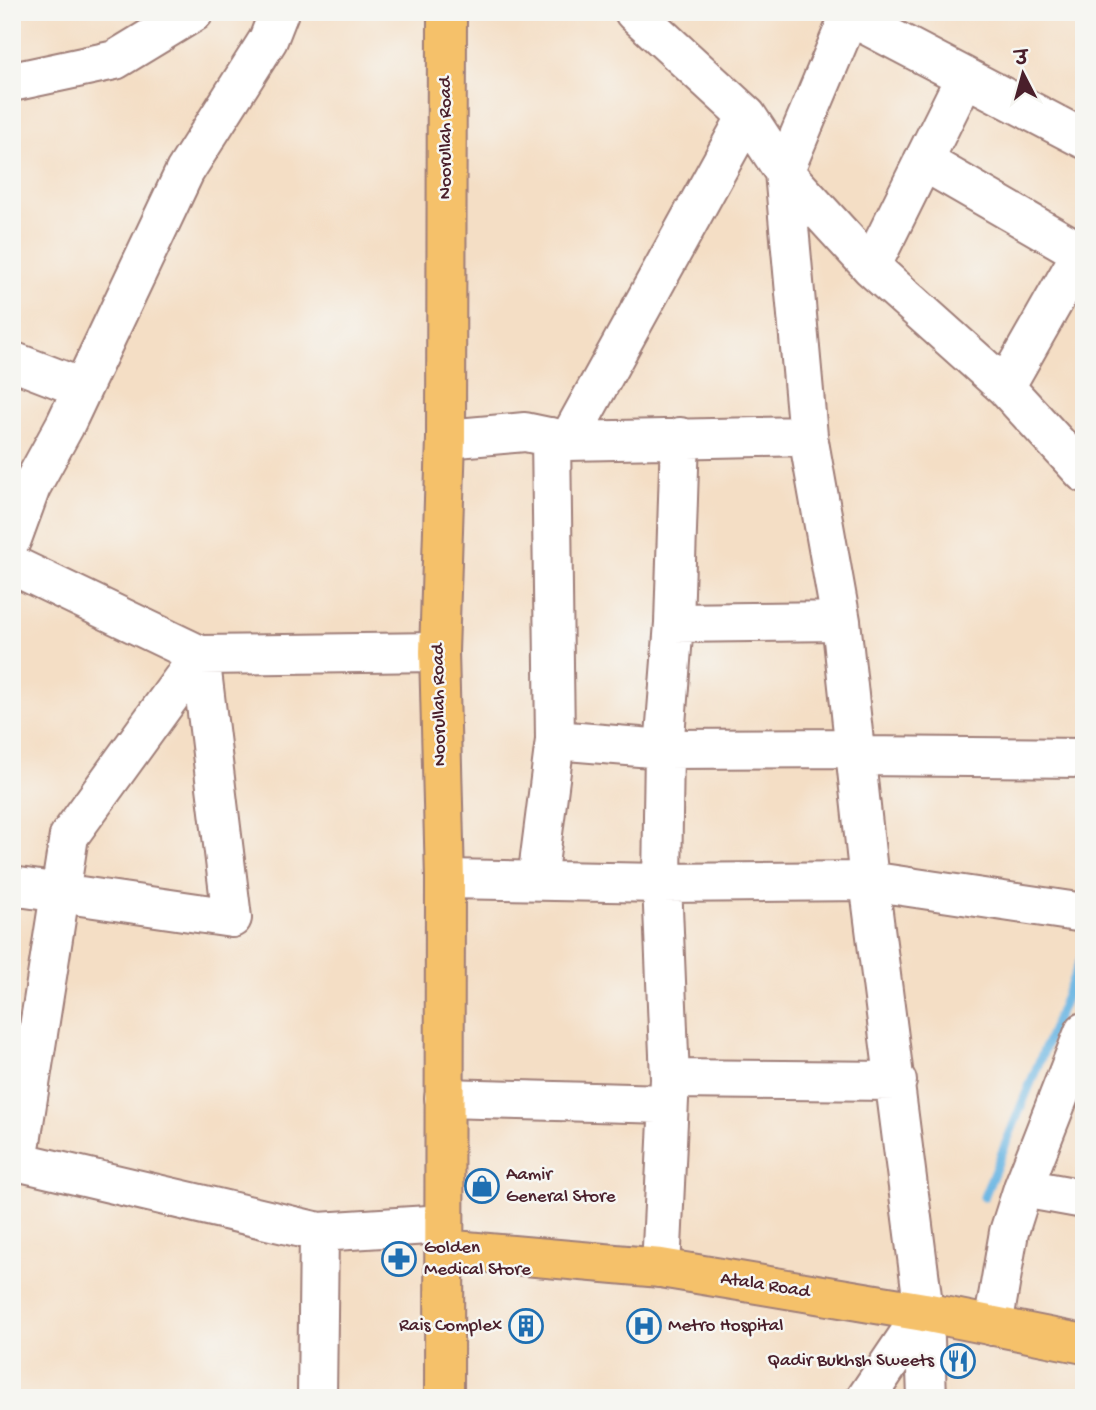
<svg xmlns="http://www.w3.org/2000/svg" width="1096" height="1410" font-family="'Gochi Hand','Playpen Sans Deva',sans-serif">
<rect width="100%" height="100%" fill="#f6f6f2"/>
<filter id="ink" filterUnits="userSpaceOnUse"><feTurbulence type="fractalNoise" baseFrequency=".0143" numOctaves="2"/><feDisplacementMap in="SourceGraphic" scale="14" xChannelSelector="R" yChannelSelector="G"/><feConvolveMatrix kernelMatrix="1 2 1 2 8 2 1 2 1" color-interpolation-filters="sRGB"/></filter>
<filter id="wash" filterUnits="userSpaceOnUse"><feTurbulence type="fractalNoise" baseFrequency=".00686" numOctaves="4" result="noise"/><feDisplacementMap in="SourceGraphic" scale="28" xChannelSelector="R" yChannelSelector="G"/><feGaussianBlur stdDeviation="1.57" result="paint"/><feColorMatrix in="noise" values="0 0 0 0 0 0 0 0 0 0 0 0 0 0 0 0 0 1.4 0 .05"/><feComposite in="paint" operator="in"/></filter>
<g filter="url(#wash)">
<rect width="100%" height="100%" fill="#f4dec5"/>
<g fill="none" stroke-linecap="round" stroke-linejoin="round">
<path stroke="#6ab6e3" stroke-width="9" d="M 984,1197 L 1084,952"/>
</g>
</g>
<g filter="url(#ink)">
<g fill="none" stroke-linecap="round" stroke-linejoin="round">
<g stroke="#9f7e78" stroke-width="42">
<path id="minor" d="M 634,12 L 747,116 L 784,172 L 871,267 L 1005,387 L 1084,473
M 851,12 L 784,172 L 808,436 L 841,621 L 869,881 L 924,1312 L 927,1398
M 849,16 L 1084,139
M 12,82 L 115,60 L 194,12
M 923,161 L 1084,254
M 871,267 L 965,77
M 12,361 L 82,388
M 1005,387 L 1084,248
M 446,439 L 525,432 L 568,441 L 808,436
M 568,441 L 747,116
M 12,539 L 31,487 L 65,425 L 185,171 L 268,40 L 279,12
M 12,565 L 200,655 L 439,652
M 674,623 L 841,621
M 555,740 L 664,749 L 855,748
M 857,756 L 1084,758
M 445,879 L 662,883 L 869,881 L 1084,913
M 537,880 L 555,740 L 551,437
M 12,886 L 232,918 L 200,655 L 69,836 L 18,1161
M 670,1079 L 897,1081
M 444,1098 L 667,1104
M 12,1160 L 319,1232 L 444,1224
M 1023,1188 L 1084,1199
M 661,1268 L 670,1079 L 662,883 L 664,749 L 674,623 L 680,437
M 993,1326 L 1009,1232 L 1023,1188 L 1084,1032
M 317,1398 L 319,1232
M 866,1398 L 924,1312"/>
</g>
<g stroke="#9f7e78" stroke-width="42">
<path id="major" d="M 444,1249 L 661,1268 L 924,1312 L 1084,1344
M 444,1398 L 445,879 L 439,652 L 446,439 L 447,12"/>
</g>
<use href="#minor" stroke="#fff" stroke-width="38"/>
<use href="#major" stroke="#f5c16b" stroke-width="38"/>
</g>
</g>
<defs>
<g id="shop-ring" transform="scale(1.75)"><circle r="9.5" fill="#f6f6f2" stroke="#1f6fb2" stroke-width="1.5"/><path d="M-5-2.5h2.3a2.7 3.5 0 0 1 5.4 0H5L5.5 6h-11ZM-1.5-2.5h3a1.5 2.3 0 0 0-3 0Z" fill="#1f6fb2"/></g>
<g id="pharmacy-ring" transform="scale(1.75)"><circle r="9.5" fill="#f6f6f2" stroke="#1f6fb2" stroke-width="1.5"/><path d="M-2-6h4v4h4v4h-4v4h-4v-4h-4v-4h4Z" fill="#1f6fb2"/></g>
<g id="building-ring" transform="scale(1.75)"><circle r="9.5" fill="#f6f6f2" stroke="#1f6fb2" stroke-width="1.5"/><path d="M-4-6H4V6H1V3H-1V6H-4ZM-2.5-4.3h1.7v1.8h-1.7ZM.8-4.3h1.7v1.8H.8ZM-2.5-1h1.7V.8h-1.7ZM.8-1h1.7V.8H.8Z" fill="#1f6fb2"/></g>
<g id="hospital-ring" transform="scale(1.75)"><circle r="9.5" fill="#f6f6f2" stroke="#1f6fb2" stroke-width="1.5"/><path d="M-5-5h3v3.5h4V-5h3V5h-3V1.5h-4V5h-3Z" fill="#1f6fb2"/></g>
<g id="restaurant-ring" transform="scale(1.75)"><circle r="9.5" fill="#f6f6f2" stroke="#1f6fb2" stroke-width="1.5"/><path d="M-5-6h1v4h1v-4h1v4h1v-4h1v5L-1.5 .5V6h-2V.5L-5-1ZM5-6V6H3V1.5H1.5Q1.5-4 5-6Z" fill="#1f6fb2"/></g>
</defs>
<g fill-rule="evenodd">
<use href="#shop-ring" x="482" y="1186"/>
<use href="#pharmacy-ring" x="399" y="1259"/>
<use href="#building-ring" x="526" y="1326"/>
<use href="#hospital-ring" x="644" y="1326"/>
<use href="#restaurant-ring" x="958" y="1361"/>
</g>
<g text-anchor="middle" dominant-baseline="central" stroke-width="5" stroke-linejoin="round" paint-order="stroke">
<g font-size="19" fill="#4a1f2b" stroke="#f6f6f2">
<text transform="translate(446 138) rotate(-90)">Noorullah Road</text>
<text transform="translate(440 705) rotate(-91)">Noorullah Road</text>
<text transform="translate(765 1286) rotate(9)">Atala Road</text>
</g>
<g font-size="19" fill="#4a1f2b" stroke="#f6f6f2" text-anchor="start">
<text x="506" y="1175">Aamir<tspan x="506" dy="22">General Store</tspan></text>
<text x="424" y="1248">Golden<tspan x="424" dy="22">Medical Store</tspan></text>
<text x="502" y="1326" text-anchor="end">Rais Complex</text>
<text x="668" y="1326">Metro Hospital</text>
<text x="934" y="1361" text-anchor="end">Qadir Bukhsh Sweets</text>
</g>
</g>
<rect width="1096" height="1410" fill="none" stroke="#f6f6f2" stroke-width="42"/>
<g transform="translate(1023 74) rotate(354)" stroke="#f6f6f2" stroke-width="5" paint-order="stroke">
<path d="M0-5L12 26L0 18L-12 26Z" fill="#4a1f2b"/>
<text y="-10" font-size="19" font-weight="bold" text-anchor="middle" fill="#4a1f2b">उ</text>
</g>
</svg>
